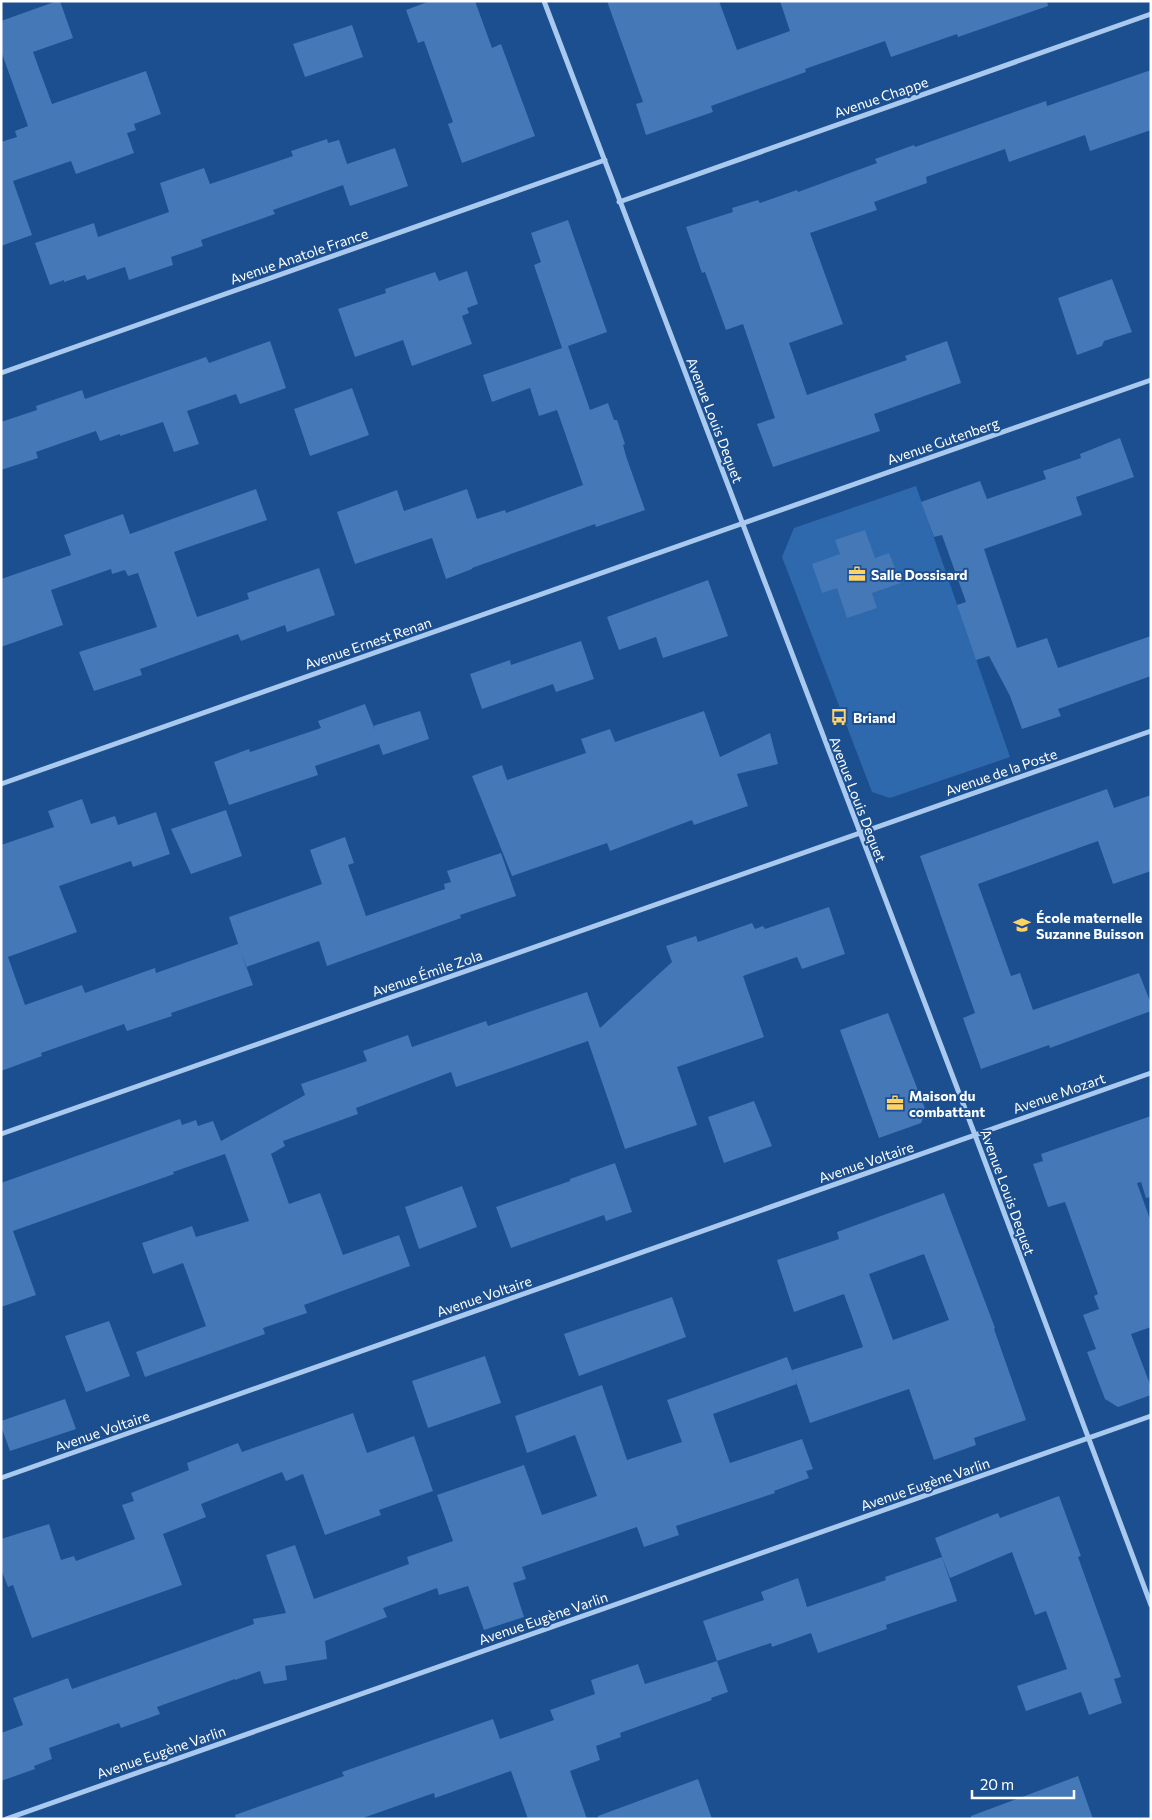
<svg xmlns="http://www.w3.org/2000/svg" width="1152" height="1820" font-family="Commissioner,sans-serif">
<rect width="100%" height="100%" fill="#1b4f8f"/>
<path fill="#2e69ad" d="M 916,486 L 1010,757 L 890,798 L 872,792 L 782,557 L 794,528 Z"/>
<path fill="#4478b7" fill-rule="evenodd" d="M 57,1 L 60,1 L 73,38 L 33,52 L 52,104 L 146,71 L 161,114 L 134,124 L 136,130 L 127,133 L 134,153 L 76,174 L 71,161 L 13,181 L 32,235 L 1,246 L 1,142 L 17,137 L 15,131 L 28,126 L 1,51 L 1,21 Z
M 430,1 L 475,1 L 492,48 L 501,44 L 535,136 L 462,163 L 448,124 L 453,122 L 424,41 L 418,43 L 406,10 Z
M 607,1 L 719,1 L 737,50 L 790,31 L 780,1 L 1047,1 L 1048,6 L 958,37 L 957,34 L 891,57 L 885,41 L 805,69 L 806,72 L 711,106 L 713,112 L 646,135 L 636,104 L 643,102 Z
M 352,25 L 363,57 L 305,77 L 293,44 Z
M 1151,70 L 1151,130 L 1090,151 L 1085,135 L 1009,162 L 1005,149 L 926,177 L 927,183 L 874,202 L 877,210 L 810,233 L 843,324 L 789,343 L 807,395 L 907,360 L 905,356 L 947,341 L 961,383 L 874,414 L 880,431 L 773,467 L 757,424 L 775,418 L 743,324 L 726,330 L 705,272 L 702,273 L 686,227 L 733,212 L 732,208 L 758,200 L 760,203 L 797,190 L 798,192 L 877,163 L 875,159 L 914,145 L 915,147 L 1046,101 L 1047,106 Z
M 327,139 L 328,143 L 339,140 L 347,164 L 395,148 L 408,186 L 350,206 L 343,185 L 273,210 L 275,214 L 201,240 L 203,246 L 171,257 L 173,265 L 129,280 L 125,267 L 87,280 L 85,275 L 64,282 L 64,280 L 50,285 L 35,243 L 94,223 L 98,237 L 169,212 L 160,183 L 204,168 L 210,184 L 293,156 L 291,151 Z
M 568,220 L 607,332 L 568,346 L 590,410 L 608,403 L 614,420 L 617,420 L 625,444 L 623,445 L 626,456 L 645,510 L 596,527 L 595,524 L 472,568 L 472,569 L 446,579 L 432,538 L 355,564 L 337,512 L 397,490 L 404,511 L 467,489 L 477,519 L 505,510 L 506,513 L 583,485 L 557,410 L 539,416 L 530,388 L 492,402 L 483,375 L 562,348 L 534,265 L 541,262 L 531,233 Z
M 467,271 L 478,304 L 467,308 L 469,313 L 462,316 L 472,344 L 412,366 L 403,340 L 355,357 L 338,309 L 386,293 L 385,289 L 435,272 L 439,281 Z
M 1112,279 L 1132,332 L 1104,341 L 1102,346 L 1077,355 L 1058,298 Z
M 270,341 L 286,388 L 240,404 L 236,394 L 187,411 L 199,444 L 174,452 L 163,422 L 120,436 L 120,434 L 100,441 L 96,431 L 36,452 L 38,458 L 1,470 L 1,422 L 37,410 L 36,406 L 82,390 L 85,399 L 206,357 L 209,363 Z
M 352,388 L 369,435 L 310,456 L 294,409 Z
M 1120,438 L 1134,477 L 1076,497 L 1082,515 L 984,549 L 1017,648 L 1047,638 L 1058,668 L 1151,636 L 1151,676 L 1058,709 L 1061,716 L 1022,729 L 1010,696 L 989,656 L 976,660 L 957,605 L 966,602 L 942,535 L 934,537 L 921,502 L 980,481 L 987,499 L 1046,479 L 1043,471 L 1081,458 L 1080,454 Z
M 256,489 L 267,520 L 174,552 L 197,617 L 249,599 L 247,593 L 319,568 L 335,615 L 287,632 L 285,625 L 241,641 L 238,634 L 140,669 L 142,675 L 94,691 L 79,652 L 157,627 L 138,573 L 128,576 L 125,570 L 112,574 L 111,569 L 51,590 L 63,625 L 1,647 L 1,579 L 71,555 L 64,535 L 123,514 L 130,534 Z
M 865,530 L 875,558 L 889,553 L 901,583 L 872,593 L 877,608 L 847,618 L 837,588 L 822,593 L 812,564 L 840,554 L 835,540 Z
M 708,580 L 728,636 L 663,658 L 656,637 L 619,650 L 607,617 Z
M 581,641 L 594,679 L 556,692 L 553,684 L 482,709 L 470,674 L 510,660 L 511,665 Z
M 365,704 L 375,730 L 373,726 L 420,711 L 429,739 L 383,755 L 379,744 L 315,766 L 318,775 L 229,805 L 214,762 L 249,749 L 250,752 L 321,728 L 318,721 Z
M 704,711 L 720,757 L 770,733 L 778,764 L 737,774 L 748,806 L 694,825 L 692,820 L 610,851 L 607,843 L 512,876 L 472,776 L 502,765 L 507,780 L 586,753 L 581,739 L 610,729 L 615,742 Z
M 1107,789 L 1114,808 L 1151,795 L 1151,871 L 1113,884 L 1098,841 L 978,884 L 1011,976 L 1020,973 L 1033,1010 L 1139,973 L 1151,1004 L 1151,1011 L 1050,1048 L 1049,1045 L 981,1069 L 963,1018 L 975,1013 L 920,856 Z
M 82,799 L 91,824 L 115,816 L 118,825 L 156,812 L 170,854 L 133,867 L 131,861 L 59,886 L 77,932 L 8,957 L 25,1005 L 82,985 L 85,993 L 155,968 L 156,973 L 238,944 L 253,985 L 171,1013 L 172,1016 L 127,1031 L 124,1024 L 41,1053 L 42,1056 L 1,1071 L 1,845 L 54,827 L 48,811 Z
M 226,810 L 242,856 L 191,874 L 171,829 Z
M 345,837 L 354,863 L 348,865 L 366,916 L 445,889 L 444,884 L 451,882 L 447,871 L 501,853 L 516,896 L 460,915 L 461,918 L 327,966 L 319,941 L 246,967 L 229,917 L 322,884 L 310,850 Z
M 829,907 L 845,954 L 802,969 L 797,957 L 743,976 L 764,1037 L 677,1067 L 697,1125 L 625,1149 L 588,1041 L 456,1087 L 451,1072 L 356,1108 L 358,1114 L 283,1141 L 285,1146 L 271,1154 L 289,1204 L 320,1193 L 343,1255 L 399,1235 L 410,1266 L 304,1305 L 307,1313 L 263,1328 L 265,1334 L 145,1377 L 136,1352 L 206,1326 L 183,1263 L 153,1274 L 142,1243 L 192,1226 L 196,1237 L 249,1221 L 225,1154 L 173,1172 L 174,1174 L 13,1231 L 36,1295 L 1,1307 L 1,1183 L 180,1119 L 182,1125 L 196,1120 L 198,1126 L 213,1121 L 221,1141 L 305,1095 L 301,1084 L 367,1061 L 363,1051 L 408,1035 L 412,1047 L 486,1021 L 488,1026 L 587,992 L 600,1028 L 672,962 L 666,946 L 696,936 L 698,942 L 752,923 L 755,929 L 763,926 L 765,929 Z
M 888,1013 L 926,1111 L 921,1123 L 879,1138 L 840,1030 Z
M 754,1101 L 772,1146 L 724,1163 L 708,1117 Z
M 1151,1116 L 1151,1197 L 1146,1198 L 1141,1182 L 1137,1183 L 1151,1222 L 1151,1327 L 1131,1334 L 1151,1387 L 1151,1395 L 1118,1407 L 1105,1399 L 1087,1352 L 1096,1349 L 1083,1315 L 1099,1309 L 1094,1296 L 1098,1294 L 1065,1202 L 1048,1207 L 1033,1164 L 1043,1161 L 1041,1154 Z
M 615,1163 L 632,1212 L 606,1221 L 604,1215 L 511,1248 L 496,1207 L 570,1181 L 570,1179 Z
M 462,1186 L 477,1227 L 419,1249 L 405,1207 Z
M 944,1193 L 995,1328 L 994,1329 L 1026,1420 L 974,1438 L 976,1445 L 934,1460 L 909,1389 L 810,1423 L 792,1370 L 863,1347 L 844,1294 L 794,1312 L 777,1260 L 839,1239 L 837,1232 ZM 924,1254 L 949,1320 L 893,1340 L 869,1274 Z
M 672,1297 L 686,1337 L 579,1376 L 564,1334 Z
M 109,1321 L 130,1376 L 86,1392 L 65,1336 Z
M 485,1356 L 501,1403 L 428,1428 L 412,1381 Z
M 787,1357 L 797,1384 L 713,1414 L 730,1463 L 802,1439 L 813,1469 L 806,1471 L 809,1478 L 774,1491 L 775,1493 L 676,1526 L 679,1535 L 644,1547 L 637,1527 L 522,1567 L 526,1579 L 513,1583 L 524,1617 L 484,1630 L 468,1586 L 439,1595 L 437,1588 L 383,1608 L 387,1617 L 325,1641 L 327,1659 L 285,1666 L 287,1680 L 264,1684 L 260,1671 L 235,1680 L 235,1679 L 157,1707 L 160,1714 L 121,1728 L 119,1723 L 49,1748 L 52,1759 L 34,1766 L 35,1769 L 1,1781 L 1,1733 L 23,1725 L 13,1698 L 68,1678 L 72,1689 L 254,1624 L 253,1619 L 286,1613 L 266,1555 L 295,1545 L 314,1599 L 409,1564 L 407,1557 L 453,1541 L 437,1495 L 524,1465 L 542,1515 L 597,1496 L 575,1435 L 527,1453 L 515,1416 L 602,1385 L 627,1460 L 682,1442 L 667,1400 Z
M 65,1399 L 76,1429 L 10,1451 L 1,1426 L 1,1421 Z
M 353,1413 L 367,1453 L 414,1436 L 433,1491 L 379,1510 L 381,1515 L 325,1535 L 303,1474 L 286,1481 L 282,1472 L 201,1504 L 206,1517 L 163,1534 L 182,1585 L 32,1638 L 13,1585 L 8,1587 L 1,1569 L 1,1539 L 49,1524 L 61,1560 L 74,1556 L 76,1561 L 135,1539 L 122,1505 L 134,1501 L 131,1493 L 189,1470 L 187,1463 L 238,1443 L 242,1452 Z
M 1059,1496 L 1081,1556 L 1078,1557 L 1121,1677 L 1114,1679 L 1122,1703 L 1089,1715 L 1081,1692 L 1026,1711 L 1017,1686 L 1067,1669 L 1046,1611 L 1035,1615 L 1012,1552 L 950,1578 L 935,1538 L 998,1513 L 1000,1518 Z
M 942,1557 L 957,1601 L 886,1625 L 887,1629 L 818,1653 L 811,1633 L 772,1647 L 771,1643 L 717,1661 L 703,1621 L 764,1600 L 761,1592 L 798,1578 L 807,1607 L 886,1580 L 885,1577 Z
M 717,1661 L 728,1692 L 711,1698 L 712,1700 L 620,1733 L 621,1737 L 596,1746 L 600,1760 L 570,1771 L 587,1819 L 528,1819 L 511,1771 L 435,1798 L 434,1793 L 360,1819 L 236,1819 L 235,1815 L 344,1776 L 342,1772 L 493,1719 L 500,1739 L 554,1720 L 550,1710 L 595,1694 L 591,1680 L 638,1664 L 645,1684 Z
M 1078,1776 L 1093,1819 L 971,1819 L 971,1816 Z
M 698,1779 L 712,1819 L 598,1819 L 598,1816 Z"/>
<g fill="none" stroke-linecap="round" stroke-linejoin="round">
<path stroke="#a9c9ee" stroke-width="5" d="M 544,1 L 975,1135 L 1151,1605
M 619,202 L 1151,14
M 1,373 L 605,160
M 1,784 L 1151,380
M 1,1134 L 1151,731
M 1,1478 L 1151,1073
M 6,1819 L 1151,1416"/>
</g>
<defs>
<g id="office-bare" transform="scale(1.35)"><path d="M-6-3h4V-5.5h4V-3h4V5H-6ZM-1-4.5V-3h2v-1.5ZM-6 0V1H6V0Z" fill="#ffd166" stroke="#1b4f8f" stroke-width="2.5" paint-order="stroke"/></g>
<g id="bus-bare" transform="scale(1.35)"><path d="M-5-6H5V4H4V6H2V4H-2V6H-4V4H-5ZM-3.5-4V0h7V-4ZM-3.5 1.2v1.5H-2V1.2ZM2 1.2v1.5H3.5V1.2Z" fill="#ffd166" stroke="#1b4f8f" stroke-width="2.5" paint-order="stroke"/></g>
<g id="school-bare" transform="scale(1.35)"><path d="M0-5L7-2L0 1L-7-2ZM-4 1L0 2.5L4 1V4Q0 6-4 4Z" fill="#ffd166" stroke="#1b4f8f" stroke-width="2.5" paint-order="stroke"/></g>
</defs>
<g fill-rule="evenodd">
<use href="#office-bare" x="857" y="574"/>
<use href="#bus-bare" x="839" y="717"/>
<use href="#school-bare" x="1022" y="925"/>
<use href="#office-bare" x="895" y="1103"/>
</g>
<g text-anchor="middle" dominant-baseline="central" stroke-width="4" stroke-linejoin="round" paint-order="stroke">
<g font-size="14" fill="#fff" stroke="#1b4f8f">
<text transform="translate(881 97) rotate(-19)">Avenue Chappe</text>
<text transform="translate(299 256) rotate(-19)">Avenue Anatole France</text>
<text transform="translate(715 420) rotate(69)">Avenue Louis Dequet</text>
<text transform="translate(943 441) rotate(-19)">Avenue Gutenberg</text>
<text transform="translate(368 643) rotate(-19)">Avenue Ernest Renan</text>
<text transform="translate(1001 772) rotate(-19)">Avenue de la Poste</text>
<text transform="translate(858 799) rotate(69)">Avenue Louis Dequet</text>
<text transform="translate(427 973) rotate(-19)">Avenue Émile Zola</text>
<text transform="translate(1059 1093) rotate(-19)">Avenue Mozart</text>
<text transform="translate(866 1162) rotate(-19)">Avenue Voltaire</text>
<text transform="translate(1008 1192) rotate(70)">Avenue Louis Dequet</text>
<text transform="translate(484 1296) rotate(-19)">Avenue Voltaire</text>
<text transform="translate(102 1431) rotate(-19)">Avenue Voltaire</text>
<text transform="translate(925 1484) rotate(-19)">Avenue Eugène Varlin</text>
<text transform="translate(543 1618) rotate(-19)">Avenue Eugène Varlin</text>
<text transform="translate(161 1752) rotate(-19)">Avenue Eugène Varlin</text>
</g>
<g font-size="14" font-weight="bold" fill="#fff" stroke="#1b4f8f" text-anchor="start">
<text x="871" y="574">Salle Dossisard</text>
<text x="853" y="717">Briand</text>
<text x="1036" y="917">École maternelle<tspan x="1036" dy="16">Suzanne Buisson</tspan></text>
<text x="909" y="1095">Maison du<tspan x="909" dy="16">combattant</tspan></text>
</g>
</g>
<rect width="1152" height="1820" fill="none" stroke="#ffffff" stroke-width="5"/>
<path d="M972 1790v8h102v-8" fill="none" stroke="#ffffff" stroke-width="2.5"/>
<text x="980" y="1790" font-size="15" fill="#ffffff" stroke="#1b4f8f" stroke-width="4" paint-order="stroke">20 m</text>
</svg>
